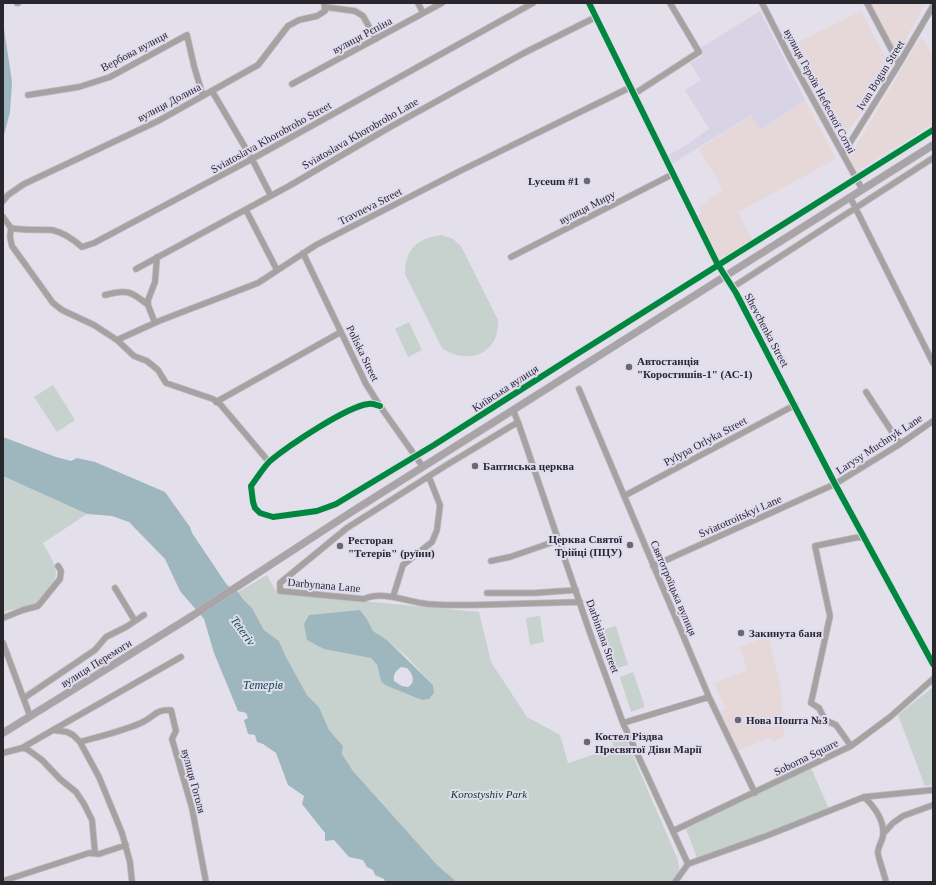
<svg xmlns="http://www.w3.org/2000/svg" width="936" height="885" font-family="'Times New Roman',serif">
<rect width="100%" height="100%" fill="#e3e0eb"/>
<path fill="#e6d7d9" d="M 870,3 L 926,3 L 896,57 L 896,56 Z
M 861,11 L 889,64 L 888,68 L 879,87 L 848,131 L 836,137 L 789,52 L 792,50 L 790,46 Z
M 921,37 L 933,55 L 933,124 L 857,171 L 850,158 L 850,156 Z
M 805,100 L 836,159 L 738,212 L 753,241 L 719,262 L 696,218 L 702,213 L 698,207 L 723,190 L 699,149 L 752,115 L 762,130 Z
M 768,636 L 781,690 L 784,736 L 773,742 L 770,737 L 738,751 L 721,715 L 721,711 L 726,709 L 714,683 L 748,670 L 739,647 Z"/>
<path fill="#d8d4e5" d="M 760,11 L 805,100 L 761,130 L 751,115 L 672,164 L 668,155 L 685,146 L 709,129 L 685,90 L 701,80 L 690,63 L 702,56 L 699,49 Z"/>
<path fill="#c7d2ce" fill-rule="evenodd" d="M 442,235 L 453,239 L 461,246 L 498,320 C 500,354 468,366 442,348 L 405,274 C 405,248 418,238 442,235 Z
M 409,322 L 422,350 L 408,357 L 395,329 Z
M 53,385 L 75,420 L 57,432 L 34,397 Z
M 3,476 L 87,514 L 43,543 C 54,564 64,572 46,593 C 43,596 40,603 36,605 C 26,611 12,606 3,613 Z
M 267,575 L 277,593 L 479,612 L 491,662 L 527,717 L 560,735 L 568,763 L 614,748 L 610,736 L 623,733 L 678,860 L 680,875 L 675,882 L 457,882 L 438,866 L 353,771 L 342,754 L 343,746 L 329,730 L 319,707 L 307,695 L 286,657 L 279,641 L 264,630 L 252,608 L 242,598 L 238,592 ZM 360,610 L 367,619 L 373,631 L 387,640 L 407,657 L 433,685 L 422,700 L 381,681 L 377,665 L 371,658 L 308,616 Z
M 540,616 L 544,642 L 530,645 L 526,618 Z
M 616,626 L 628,665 L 614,669 L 602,630 Z
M 633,672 L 645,707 L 631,712 L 620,677 Z
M 933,687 L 933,785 L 925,786 L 898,715 Z
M 811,768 L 829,809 L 697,858 L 686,829 Z"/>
<path fill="#9eb7be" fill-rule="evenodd" d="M 3,22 L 12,82 L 10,112 L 3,139 Z
M 3,437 L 56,457 L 71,461 L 77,458 L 95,462 L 165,492 L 190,527 L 192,533 L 227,585 L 238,592 L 242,598 L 252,608 L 264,630 L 279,641 L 286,657 L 307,695 L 319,707 L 329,730 L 343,746 L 342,754 L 353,771 L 438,866 L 457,882 L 385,882 L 384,879 L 375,875 L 373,870 L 367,867 L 363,860 L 349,857 L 334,840 L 325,841 L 325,833 L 302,804 L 304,796 L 288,785 L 276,753 L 263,744 L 257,742 L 255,735 L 248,734 L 244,720 L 248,718 L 246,713 L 238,711 L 214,653 L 204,619 L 180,591 L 165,559 L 129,522 L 112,516 L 87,514 L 3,476 Z
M 360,610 L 367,619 L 373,631 L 387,640 L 426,678 L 433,685 L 434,693 L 429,699 L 422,700 L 385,685 L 381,681 L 377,665 L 371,658 L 324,649 L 307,640 L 304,624 L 309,615 ZM 401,667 L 407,668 C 413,674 416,682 408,687 L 402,686 L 394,681 C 393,674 396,671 401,667 Z"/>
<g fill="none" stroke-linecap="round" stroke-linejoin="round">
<g stroke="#bfbcc4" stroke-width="7">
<path id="minor" d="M 17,3 L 18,3
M 418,3 L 423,13
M 589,3 L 717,263 L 736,293 L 835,484 L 933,664
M 762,3 L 789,56 L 862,189
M 867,3 L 899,64
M 325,7 L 355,11 L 363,16 L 376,39
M 292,84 L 442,3
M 212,91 L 252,159 L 271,196
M 634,94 L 699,52 L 670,3
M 28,95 L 79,87 L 110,77 L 187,35 L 194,66 L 203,96
M 843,154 L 899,64 L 933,6
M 850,197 L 933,363
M 3,201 L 8,195 L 24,184 L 158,121 L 258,65 L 288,26 L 299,20 L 317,16 L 325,11 L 324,3
M 246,210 L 277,270
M 3,217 L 11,228
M 11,228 C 25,231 38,229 52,230 C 62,232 74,240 82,247 L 94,243 L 252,159 L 533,3
M 11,228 L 10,237 L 12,246 L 53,303 L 62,310 L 94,325 L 117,340 L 134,356 L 147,361 L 158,370 L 166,383 L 213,399 L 220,404 L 269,462
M 303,253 L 366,384 L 380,406 L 423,467
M 511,257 L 673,174
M 136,269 L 289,186 L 392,126 L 524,53 L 596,17
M 733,287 L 933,158
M 105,295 C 127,289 131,291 148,305 L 148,300 L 155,282 L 157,257
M 148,305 L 155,323
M 117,340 L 159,321 L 258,283 L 316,245 L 460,171 L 631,87
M 579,389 L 709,697 L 755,793
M 866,392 L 900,444
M 216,402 L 341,332
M 380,406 C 376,405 372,403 368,404 C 346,407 288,446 270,461 C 263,468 257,478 251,486 L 253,502 L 255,508 L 260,513 L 273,517 L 317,511 L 336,504 L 434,445 L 577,354 L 933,130
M 513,410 L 518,422 L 590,633 L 623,723 L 688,864
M 518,422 L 445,466 L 347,528 L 280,583 L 280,591 L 364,599 C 380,591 403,600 421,603 C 438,606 455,605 473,605 C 508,604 544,603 580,602
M 624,496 L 795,405
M 491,561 L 510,557 L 559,540
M 653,566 L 835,484 L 900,444 L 933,421
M 115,588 L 135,621
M 487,593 L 534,593 L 576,590
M 393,597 L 403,565 L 432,542 L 437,530 L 440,505 L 429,477
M 3,618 L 23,610 L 38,606 L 60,579 L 61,571 L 58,566
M 3,643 L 30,716
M 24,698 L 95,650 L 106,637 L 126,627 L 144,615
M 623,723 L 709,697
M 53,730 L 181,657
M 80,742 C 101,736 124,731 143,722 C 156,715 155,710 171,710 L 176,731 L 172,739 L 192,808 L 206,882
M 851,746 L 836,725 L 825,720 L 819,708 L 811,703 L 830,616 L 815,546 L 864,536
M 22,748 L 27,749 L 42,760 L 60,779 L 76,792 L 84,804 L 92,820 L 95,853
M 3,753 L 22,748 L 53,730 L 67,732 L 73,735 L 80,742 L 99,777 L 122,833 L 130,862 L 132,882
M 864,797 C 874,806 885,821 883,836 C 882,842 877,848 878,854 C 880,863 884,873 886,882
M 673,831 L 851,746 L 890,717 L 933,679
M 883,834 L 893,823 L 903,816 L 933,805
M 688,864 L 766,836 L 864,797 L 933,790
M 3,881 L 89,853 L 99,854 L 126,845
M 675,882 L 688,864"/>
</g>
<g stroke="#bfbcc4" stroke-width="8">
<path id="major" d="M 3,733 L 192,616 L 353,511 L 933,145"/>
</g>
<use href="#minor" stroke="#a7a2a2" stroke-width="5.5"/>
<use href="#major" stroke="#a9a4a8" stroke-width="7"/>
<g stroke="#e0dcef" stroke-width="8">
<path id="cycleway" d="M 589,3 L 717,263 L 736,293 L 835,484 L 933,664
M 380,406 C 376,405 372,403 368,404 C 346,407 288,446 270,461 C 263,468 257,478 251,486 L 253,502 L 255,508 L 260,513 L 273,517 L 317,511 L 336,504 L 434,445 L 577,354 L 933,130"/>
</g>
<use href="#cycleway" stroke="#00873e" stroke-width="6"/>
</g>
<g fill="#6a6870" stroke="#e0dcef" stroke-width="1.5">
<circle cx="587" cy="181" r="4"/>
<circle cx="629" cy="367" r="4"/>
<circle cx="475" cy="466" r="4"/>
<circle cx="630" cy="545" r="4"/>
<circle cx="340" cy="546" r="4"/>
<circle cx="741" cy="633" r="4"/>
<circle cx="738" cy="720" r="4"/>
<circle cx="587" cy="742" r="4"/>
</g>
<g text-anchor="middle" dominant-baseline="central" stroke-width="4" stroke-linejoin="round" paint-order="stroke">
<g font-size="11" fill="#29272e" stroke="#e0dcef">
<text transform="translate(362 35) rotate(-28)">вулиця Рєпіна</text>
<text transform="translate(134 51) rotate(-28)">Вербова вулиця</text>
<text transform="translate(880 75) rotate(-58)">Ivan Bogun Street</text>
<text transform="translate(820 91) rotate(62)">вулиця Героїв Небесної Сотні</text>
<text transform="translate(169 102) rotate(-28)">вулиця Долина</text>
<text transform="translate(360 133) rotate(-30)">Sviatoslava Khorobroho Lane</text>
<text transform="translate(271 137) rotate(-29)">Sviatoslava Khorobroho Street</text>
<text transform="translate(370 206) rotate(-27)">Travneva Street</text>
<text transform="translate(587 207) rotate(-27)">вулиця Миру</text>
<text transform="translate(767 330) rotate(62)">Shevchenka Street</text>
<text transform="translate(363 353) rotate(64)">Poliska Street</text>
<text transform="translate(505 388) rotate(-33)">Київська вулиця</text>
<text transform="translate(705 441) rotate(-28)">Pylypa Orlyka Street</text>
<text transform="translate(879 444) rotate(-33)">Larysy Muchnyk Lane</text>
<text transform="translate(740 516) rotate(-24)">Sviatotroitskyi Lane</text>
<text transform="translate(324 585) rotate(5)">Darbynana Lane</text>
<text transform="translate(674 588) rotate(67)">Святотроїцька вулиця</text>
<text transform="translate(603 636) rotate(70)">Darbiniana Street</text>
<text transform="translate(96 663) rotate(-32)">вулиця Перемоги</text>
<text transform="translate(806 757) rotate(-26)">Soborna Square</text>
<text transform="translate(194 781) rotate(75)">вулиця Гоголя</text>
</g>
<g font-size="11" font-weight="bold" fill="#29272e" stroke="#e0dcef" text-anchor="start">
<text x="579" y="181" text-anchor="end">Lyceum #1</text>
<text x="637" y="361">Автостанція<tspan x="637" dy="13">"Коростишів-1" (АС-1)</tspan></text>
<text x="483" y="466">Баптиська церква</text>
<text x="622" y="539" text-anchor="end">Церква Святої<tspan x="622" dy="13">Трійці (ПЦУ)</tspan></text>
<text x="348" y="540">Ресторан<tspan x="348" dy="13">"Тетерів" (руїни)</tspan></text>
<text x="749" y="633">Закинута баня</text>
<text x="746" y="720">Нова Пошта №3</text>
<text x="595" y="736">Костел Різдва<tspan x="595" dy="13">Пресвятої Діви Марії</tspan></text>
</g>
<g font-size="11" font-style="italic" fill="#0a3b20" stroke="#e0dcef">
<text x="489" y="794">Korostyshiv Park</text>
</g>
<g font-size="12" font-style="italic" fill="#114850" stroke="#e0dcef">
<text transform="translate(243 631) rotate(54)">Teteriv</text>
<text x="263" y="685">Тетерів</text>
</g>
</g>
<rect width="936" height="885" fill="none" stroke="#29272e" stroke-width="8"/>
</svg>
